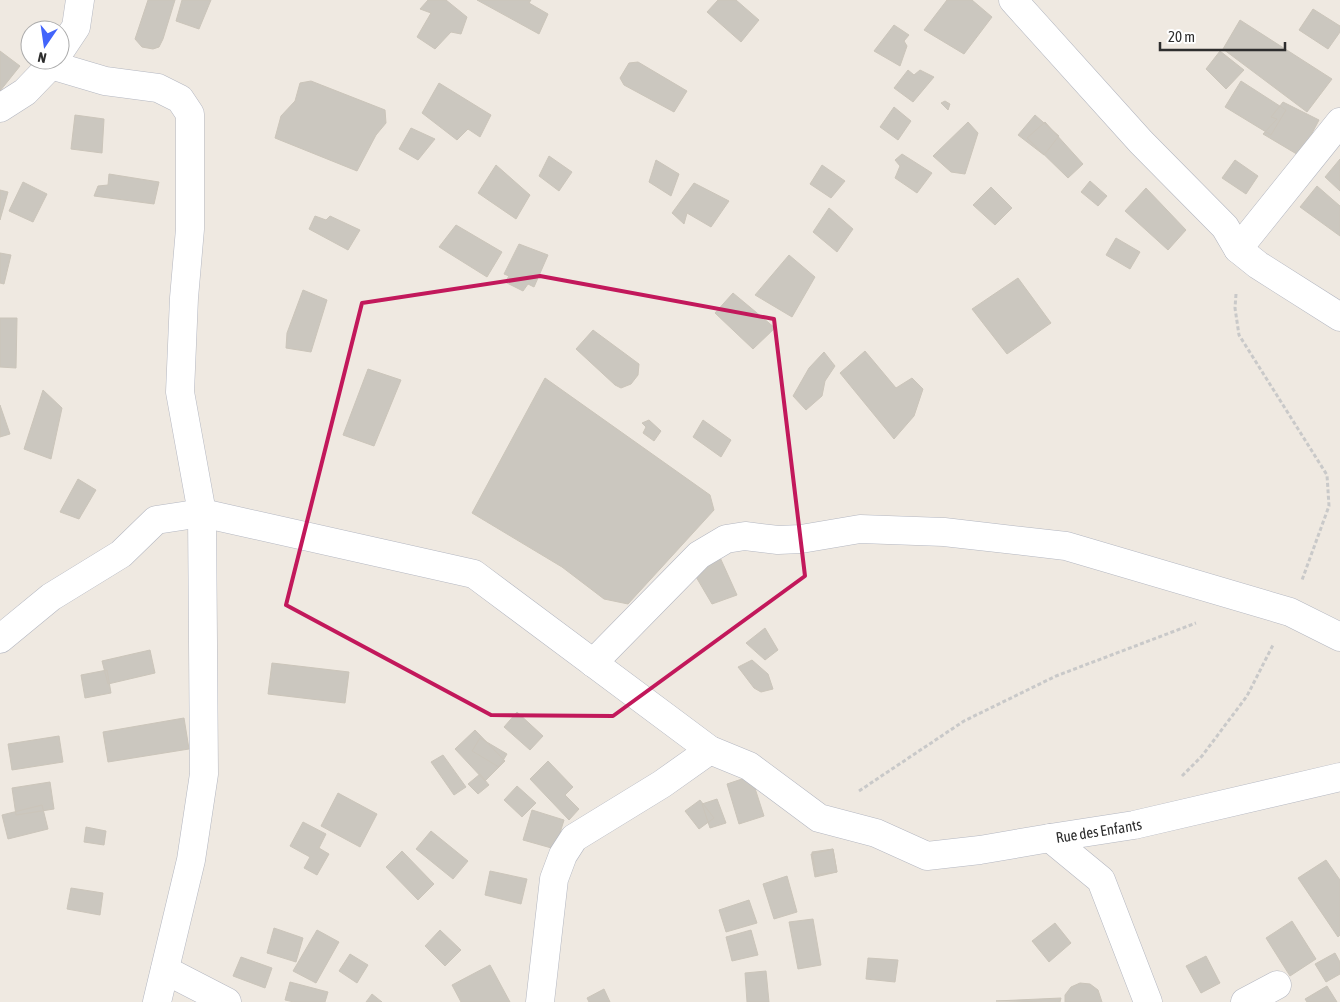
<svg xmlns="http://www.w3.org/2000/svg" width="1340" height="1002" font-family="'Asap Condensed',sans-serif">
<rect width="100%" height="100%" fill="#efe9e1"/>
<path fill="#cbc7bf" stroke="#cbc5ba" d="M 148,0 L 175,0 L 163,39 L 159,47 L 153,49 L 142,47 L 135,39 Z
M 182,0 L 211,0 L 199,29 L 176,21 Z
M 428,0 L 446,0 L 467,17 L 461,34 L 451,32 L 435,49 L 417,37 L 431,13 L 420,9 Z
M 477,0 L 531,0 L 529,3 L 548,14 L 539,34 Z
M 718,0 L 736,0 L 759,20 L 741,42 L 707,12 Z
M 947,0 L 972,0 L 992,17 L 964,54 L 924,30 Z
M 1313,9 L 1340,26 L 1340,32 L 1328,49 L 1299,30 Z
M 1240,20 L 1332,79 L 1307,112 L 1223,49 Z
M 894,25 L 909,35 L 904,41 L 907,46 L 900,66 L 874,51 Z
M 0,51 L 20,66 L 0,91 Z
M 1220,51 L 1244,70 L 1226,89 L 1206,69 Z
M 638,62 L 687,91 L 674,112 L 624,85 L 620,78 L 629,63 Z
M 908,70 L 914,75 L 920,70 L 934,77 L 913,102 L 894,88 Z
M 311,81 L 385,110 L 386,123 L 376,135 L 357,171 L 275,138 L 281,116 L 295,101 L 300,83 Z
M 1241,81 L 1286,110 L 1271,135 L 1225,107 Z
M 439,83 L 491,115 L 480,137 L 468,129 L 457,140 L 422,113 Z
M 945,101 L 950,104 L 948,110 L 941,103 Z
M 1283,102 L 1319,120 L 1300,156 L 1263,134 L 1277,119 L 1271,117 Z
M 894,107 L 911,121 L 898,140 L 880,127 Z
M 75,115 L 104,119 L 102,153 L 71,149 Z
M 1035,115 L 1059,136 L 1044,155 L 1018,135 Z
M 968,122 L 978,133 L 965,174 L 951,172 L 933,156 Z
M 1045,122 L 1083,164 L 1068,178 L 1027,138 Z
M 411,128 L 435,139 L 418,160 L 399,149 Z
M 902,154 L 932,173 L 917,193 L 895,178 L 900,166 L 895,160 Z
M 549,156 L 572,172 L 559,191 L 539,176 Z
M 1340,159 L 1340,191 L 1325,177 Z
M 656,160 L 679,174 L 671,196 L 649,182 Z
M 1235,160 L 1258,176 L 1246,194 L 1222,178 Z
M 496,165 L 530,195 L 516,219 L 478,193 Z
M 822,165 L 845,181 L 831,198 L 810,184 Z
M 109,174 L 159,182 L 154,204 L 94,196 L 98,186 L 108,185 Z
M 1090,181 L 1107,196 L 1098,206 L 1081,192 Z
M 23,182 L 47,194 L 33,222 L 9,211 Z
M 694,183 L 729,201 L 711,227 L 687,213 L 684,224 L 672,213 Z
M 1317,186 L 1340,206 L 1340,236 L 1300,207 Z
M 991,187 L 1012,208 L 995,225 L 973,205 Z
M 1146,188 L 1186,230 L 1168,250 L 1125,211 Z
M 0,190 L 8,192 L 0,220 Z
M 829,208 L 853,229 L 837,252 L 813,232 Z
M 315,216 L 326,220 L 330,216 L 360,230 L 348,250 L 309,229 Z
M 456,225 L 502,252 L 487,277 L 439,247 Z
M 1116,238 L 1140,252 L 1130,269 L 1106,255 Z
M 519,244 L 548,255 L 534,287 L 528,284 L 523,291 L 505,282 L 509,276 L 504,274 Z
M 0,253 L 11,255 L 4,284 L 0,283 Z
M 789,255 L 815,277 L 792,317 L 755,295 Z
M 1018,278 L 1051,323 L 1007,354 L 972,309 Z
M 303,290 L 327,300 L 311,352 L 286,348 L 287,333 Z
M 733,293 L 775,328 L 753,349 L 715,313 Z
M 0,318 L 17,318 L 16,368 L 0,367 Z
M 593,330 L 639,364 L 638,375 L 631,384 L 621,388 L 615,385 L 576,349 Z
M 865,351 L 896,388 L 912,378 L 923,389 L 914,416 L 894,439 L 840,373 Z
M 824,352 L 835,366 L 825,381 L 822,396 L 806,410 L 793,396 L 809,368 Z
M 368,369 L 401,380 L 374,446 L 343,435 Z
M 545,378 L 710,495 L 714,510 L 628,604 L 604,599 L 562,567 L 472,513 Z
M 43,390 L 62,408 L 51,459 L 24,449 Z
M 0,405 L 10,434 L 0,437 Z
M 649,420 L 661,431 L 654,441 L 643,433 L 646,427 L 642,423 Z
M 703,420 L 731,440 L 721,457 L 693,437 Z
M 78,479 L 96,490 L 79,519 L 60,512 Z
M 718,553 L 737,595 L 712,604 L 692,570 Z
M 765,628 L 778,650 L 765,660 L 746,643 Z
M 150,650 L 155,673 L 108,684 L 102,661 Z
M 752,660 L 768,674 L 773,689 L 761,692 L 754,688 L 738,667 Z
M 272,663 L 349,672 L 345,703 L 268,694 Z
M 107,670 L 111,693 L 85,698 L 81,675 Z
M 517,712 L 543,736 L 530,750 L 504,727 Z
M 184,718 L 189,749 L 108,762 L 103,732 Z
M 475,730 L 505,761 L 485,781 L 455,749 Z
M 59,736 L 63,762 L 12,770 L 8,744 Z
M 480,738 L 507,754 L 499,767 L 472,751 Z
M 443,755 L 466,787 L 454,795 L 431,762 Z
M 548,761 L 573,787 L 565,795 L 579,809 L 569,820 L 530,779 Z
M 480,774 L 489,785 L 478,794 L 468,784 Z
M 751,776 L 764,816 L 739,824 L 727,784 Z
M 50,782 L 54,809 L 16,815 L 12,788 Z
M 517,786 L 536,803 L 522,817 L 504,800 Z
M 338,793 L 377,814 L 360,847 L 321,826 Z
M 717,799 L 726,823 L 710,828 L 702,804 Z
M 700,800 L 714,818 L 699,829 L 685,811 Z
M 42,805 L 48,829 L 8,839 L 2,815 Z
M 532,810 L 564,820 L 555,849 L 523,840 Z
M 303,822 L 326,834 L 319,848 L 329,854 L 317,875 L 304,868 L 310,857 L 290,846 Z
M 86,827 L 106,831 L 104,845 L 84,842 Z
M 431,831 L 468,861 L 453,879 L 416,849 Z
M 833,849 L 837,872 L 816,875 L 812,852 Z
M 833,849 L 837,872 L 815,877 L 811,854 Z
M 402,851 L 434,884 L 418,900 L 386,867 Z
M 1326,860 L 1340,880 L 1340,935 L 1338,937 L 1298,878 Z
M 490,871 L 527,879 L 521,904 L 485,895 Z
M 787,876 L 797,912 L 774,919 L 763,884 Z
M 71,888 L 103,893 L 100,915 L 67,909 Z
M 749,900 L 757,923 L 726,932 L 719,910 Z
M 813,919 L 821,965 L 798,969 L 789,922 Z
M 1292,921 L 1316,959 L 1290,976 L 1266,938 Z
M 1055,923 L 1071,943 L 1049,962 L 1032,941 Z
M 274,928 L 303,938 L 296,962 L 267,953 Z
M 317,930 L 339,942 L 316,983 L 293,971 Z
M 440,930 L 461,950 L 445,966 L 425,946 Z
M 751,930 L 758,955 L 732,961 L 726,937 Z
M 1335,953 L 1340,962 L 1340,974 L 1326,982 L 1315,964 Z
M 350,954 L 368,965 L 357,983 L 339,971 Z
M 1206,956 L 1220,983 L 1201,993 L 1186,966 Z
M 241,957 L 272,968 L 265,988 L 233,976 Z
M 868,958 L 898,960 L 895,982 L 866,979 Z
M 490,965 L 510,1002 L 461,1002 L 452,985 Z
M 766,971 L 769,1002 L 747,1002 L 745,973 Z
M 290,982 L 328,992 L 325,1002 L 294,1002 L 285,1000 Z
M 1080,983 L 1090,984 L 1098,990 L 1102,1002 L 1065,1002 L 1065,995 L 1071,987 Z
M 1327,986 L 1337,1002 L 1307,1002 L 1305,999 Z
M 604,989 L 610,1002 L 589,1002 L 587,998 Z
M 372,994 L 382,1002 L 366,1002 Z
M 1061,998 L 1060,1002 L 996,1001 Z"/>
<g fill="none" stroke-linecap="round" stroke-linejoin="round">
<g stroke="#b4b7c1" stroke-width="29">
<g id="minor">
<path d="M 1013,0 L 1141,142 L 1225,227 L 1238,249 L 1258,265 L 1340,317"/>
<path d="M 60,51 L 76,27 L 80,0"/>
<path d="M 54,60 L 51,65 L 105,81 L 158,88 L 180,99 L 190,114 L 190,229 L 184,298 L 180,392 L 202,513 L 204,774 L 191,860 L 157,1002"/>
<path d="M 0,108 L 25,92 L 51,65"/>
<path d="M 1238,249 L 1340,122"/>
<path d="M 0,639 L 51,597 L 121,554 L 156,520 L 202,513 L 474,574 L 710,750 L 749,766 L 819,818 L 876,833 L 927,856 L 980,850 L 1050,838"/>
<path d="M 593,663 L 699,555 L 726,539 L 745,536 L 778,540 L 801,539 L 860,529 L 944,532 L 1066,546 L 1290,612 L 1340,637"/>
<path d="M 165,970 L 227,1002"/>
<path d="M 540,1002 L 554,879 L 563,855 L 574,838 L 662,784 L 710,750"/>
<path id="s1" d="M 1148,1002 L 1101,880 L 1050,838 L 1134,825 L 1340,777"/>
<path d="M 1245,1002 L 1277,985"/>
</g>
</g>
<path stroke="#c9c9c9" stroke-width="3" stroke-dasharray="4 2.5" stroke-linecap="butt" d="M 1236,294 L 1235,308 L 1239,335 L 1327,475 L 1329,506 L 1302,580
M 1182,776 L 1202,756 L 1247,696 L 1273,645
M 859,791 L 964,721 L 1056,676 L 1196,623"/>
<use href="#minor" stroke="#fff" stroke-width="28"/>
</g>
<path fill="none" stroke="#c2185b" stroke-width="4" stroke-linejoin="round" d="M 540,276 L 774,319 L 805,576 L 613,716 L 491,715 L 286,605 L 362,303 Z"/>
<g text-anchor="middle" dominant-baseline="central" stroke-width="4" stroke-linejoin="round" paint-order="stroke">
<g font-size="15" fill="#2e2e2e" stroke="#fff">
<text stroke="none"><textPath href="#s1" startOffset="246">Rue des Enfants</textPath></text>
</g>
</g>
<g transform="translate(45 45) rotate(193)"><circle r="24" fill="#ffffff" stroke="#ababab"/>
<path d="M0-4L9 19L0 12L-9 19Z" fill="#4264fb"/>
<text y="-8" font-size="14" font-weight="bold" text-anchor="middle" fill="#2e2e2e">N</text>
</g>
<path d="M1160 42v8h125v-8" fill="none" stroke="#2e2e2e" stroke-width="2.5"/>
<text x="1168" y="42" font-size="15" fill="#2e2e2e" stroke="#ffffff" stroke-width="4" paint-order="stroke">20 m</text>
</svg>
